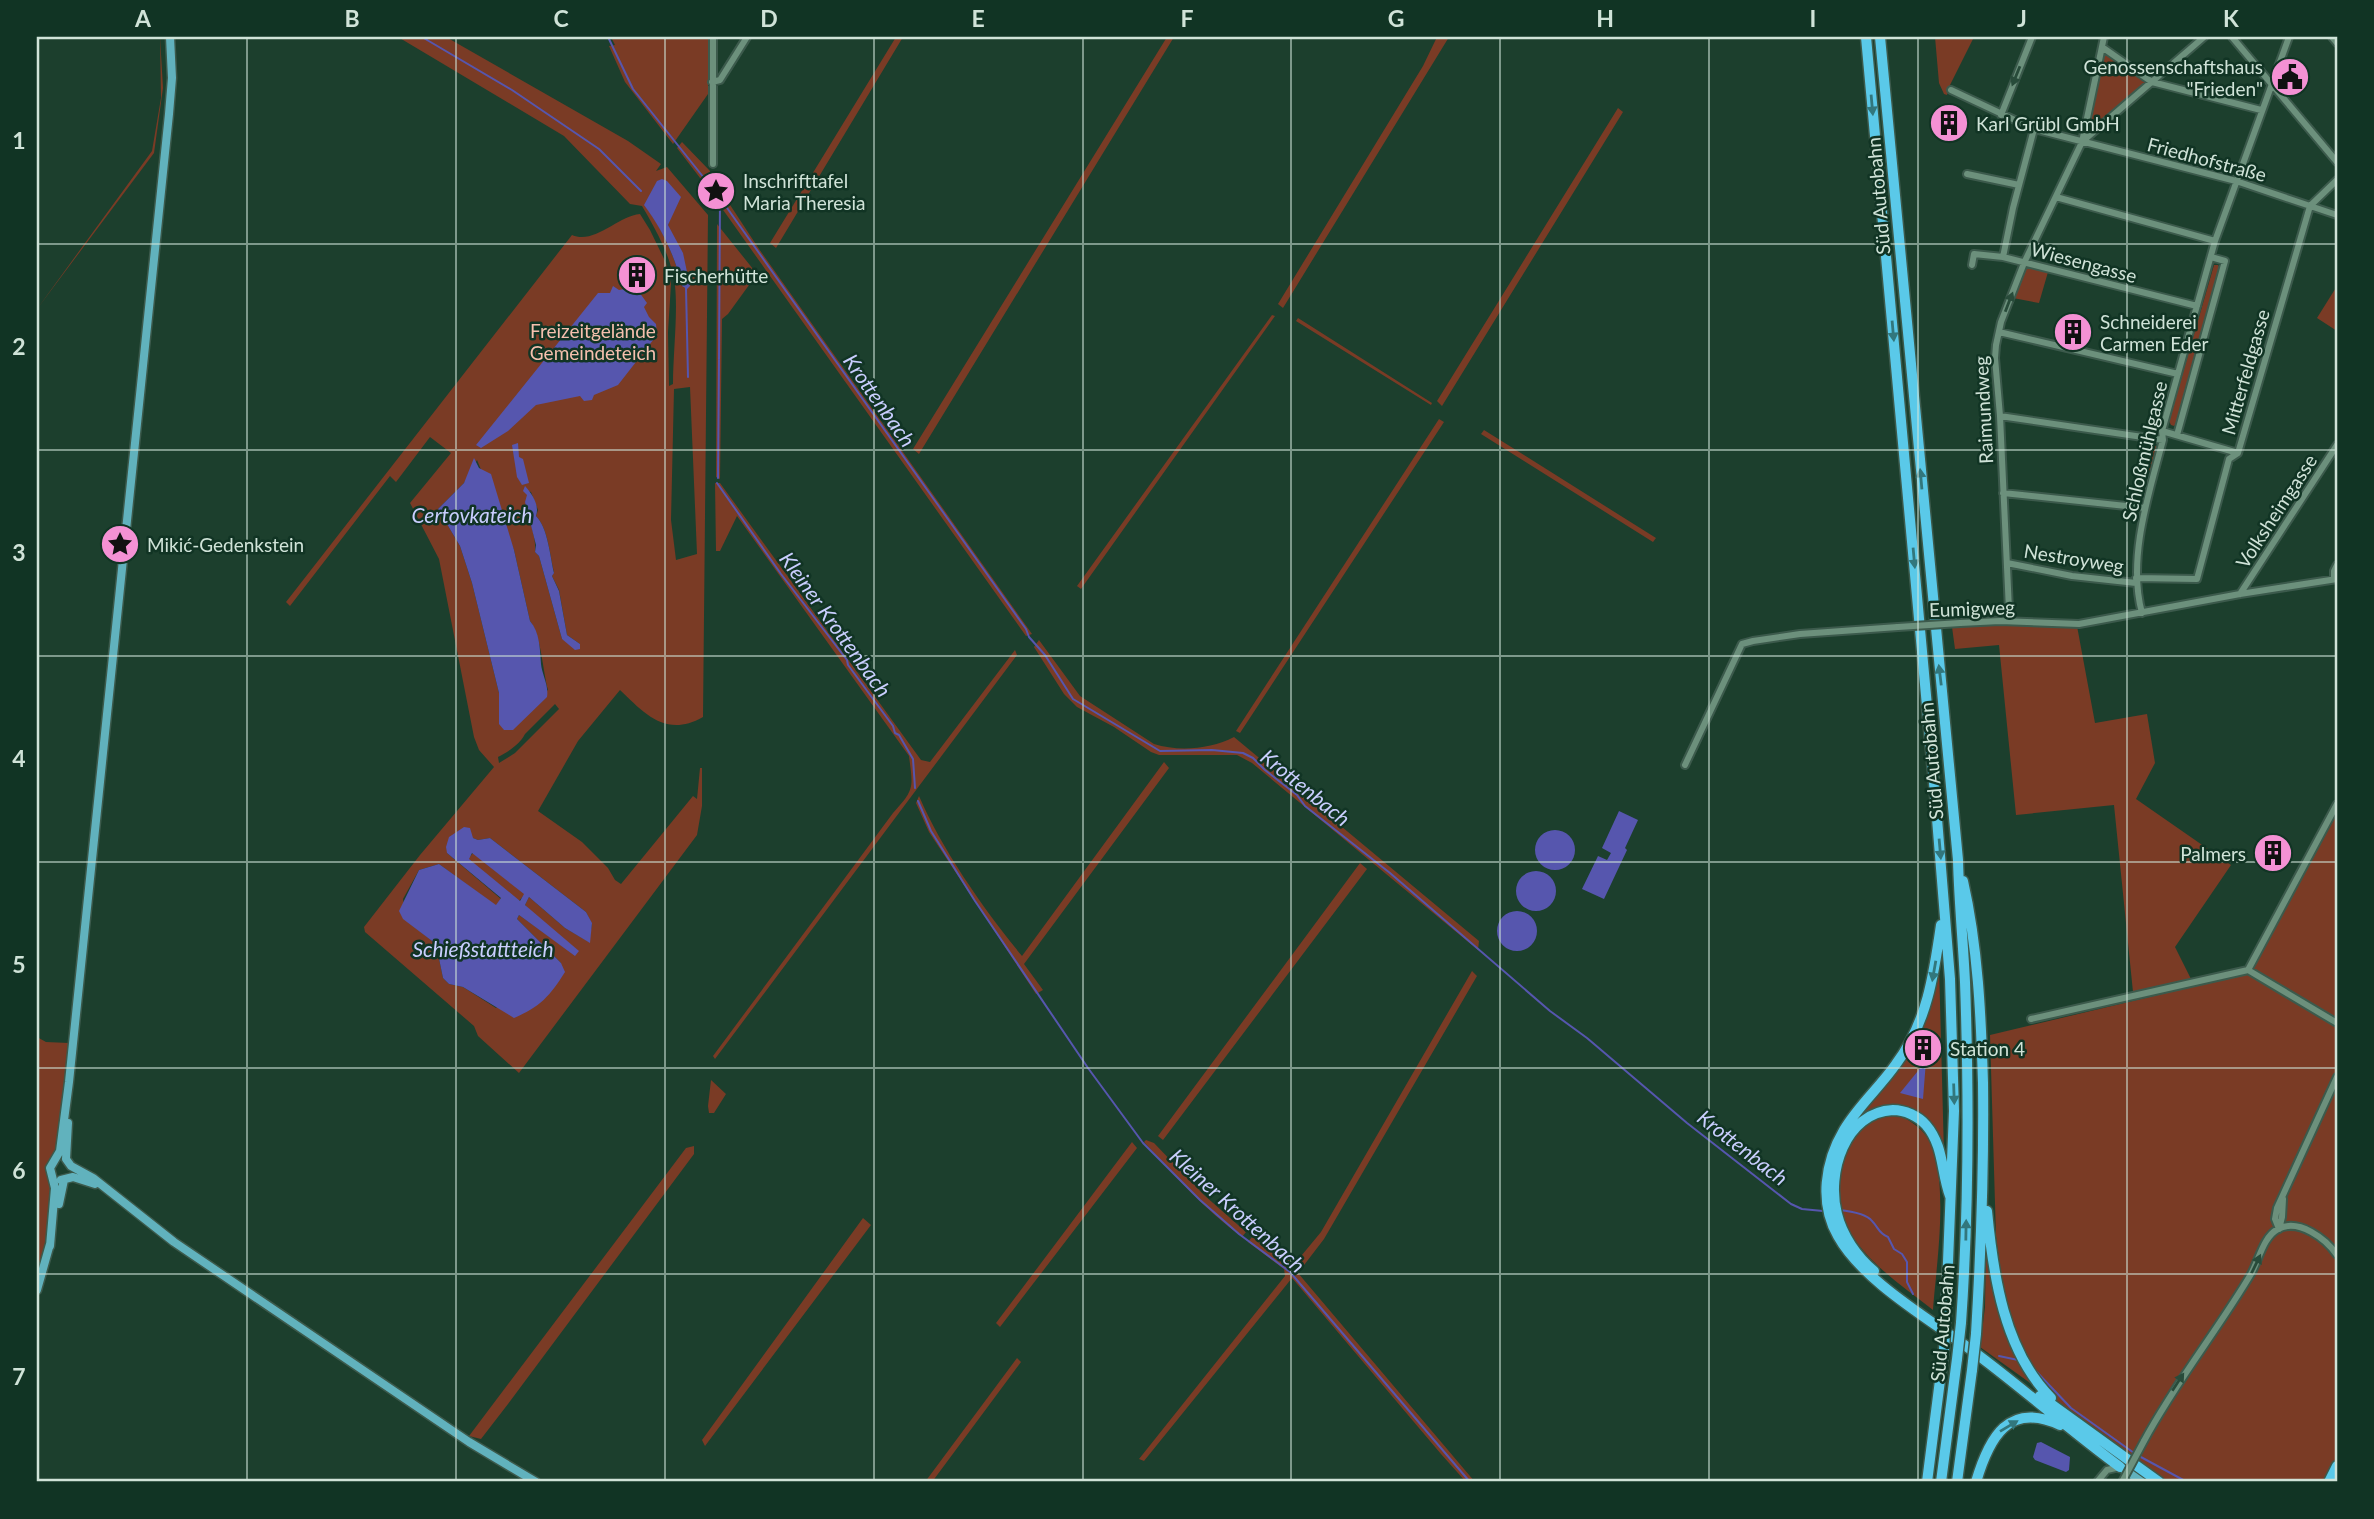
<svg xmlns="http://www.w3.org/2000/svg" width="2374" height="1519" font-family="Lato,sans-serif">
<rect width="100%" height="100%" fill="#1c3f2d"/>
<path fill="#7a3b25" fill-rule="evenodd" d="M 160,37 L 163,88 L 154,153 L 37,309 L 152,151 L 161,98 Z
M 398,37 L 446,37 L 628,141 L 661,164 L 656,171 L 667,167 L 708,215 L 703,717 C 666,738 645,714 620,690 L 578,741 L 538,811 L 582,842 L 608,868 L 615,880 L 621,884 L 693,796 L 697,799 L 700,768 L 702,768 L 702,806 L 697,835 L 519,1073 L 478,1036 L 474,1026 L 365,932 L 364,927 L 420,855 L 494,767 L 479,750 L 474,737 L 439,559 L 410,503 L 451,453 L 430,437 L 396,482 L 390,476 L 290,606 L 286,602 L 572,235 C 594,245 618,216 640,214 L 650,230 L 666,263 L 671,284 L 668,332 L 669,386 L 673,384 C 673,355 678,313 675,286 C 672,258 656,230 642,206 L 630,204 L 564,136 ZM 645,205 L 672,213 L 668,225 L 682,286 C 675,256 662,229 645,205 ZM 690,387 L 697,554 L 676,560 L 671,520 L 674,389 ZM 477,460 L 514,550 L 530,621 C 541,634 543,672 548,690 L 499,724 L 499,693 L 472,583 L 460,546 L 438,509 L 464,483 ZM 528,491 L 531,492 L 538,510 L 536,516 C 548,528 550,556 554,572 L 552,576 L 559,590 L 567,635 L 580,644 L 562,639 L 539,556 L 535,552 C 537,531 523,513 528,491 ZM 555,704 L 559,709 L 515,753 L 499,763 L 498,757 C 508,752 520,744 525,734 ZM 473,838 L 478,840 L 490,838 L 586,912 L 592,924 L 589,942 L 565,928 L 529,897 L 525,905 L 575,955 L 519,915 L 517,919 L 561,963 L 496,1008 L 463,987 L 449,984 L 443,978 L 436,944 L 407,921 L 403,899 L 419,870 L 439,864 L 496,906 L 501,899 L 447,853 Z
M 611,37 L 708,37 L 708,94 L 673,144 L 625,82 L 609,46 L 615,45 Z
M 896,37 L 903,37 L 776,248 L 770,243 Z
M 1167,37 L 1174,37 L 919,454 L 913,449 Z
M 1437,37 L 1449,37 L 1283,308 L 1278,304 L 1423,66 Z
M 1935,37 L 1974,37 L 1950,85 L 1947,95 L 1944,94 L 1939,83 Z
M 2107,53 L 2147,81 L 2145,86 L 2093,129 L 2088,126 L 2103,55 Z
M 1618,108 L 1623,112 L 1442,406 L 1437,401 Z
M 682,142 L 710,171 L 707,187 L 677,148 Z
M 717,185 L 759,249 L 1032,634 L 1026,636 L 716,200 Z
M 717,224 L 757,274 L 728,314 L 722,319 L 720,479 L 716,477 Z
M 2214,265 L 2218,265 L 2220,269 L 2177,423 L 2174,426 L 2171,425 L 2169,421 Z
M 2029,267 L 2048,272 L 2039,303 L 2013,298 L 2024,270 Z
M 2337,286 L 2337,331 L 2317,318 Z
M 1272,315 L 1275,316 L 1081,589 L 1077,586 Z
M 1298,318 L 1432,403 L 1431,405 L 1296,321 Z
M 1439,419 L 1444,422 L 1240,733 L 1236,731 Z
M 1484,430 L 1656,538 L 1653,542 L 1481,434 Z
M 2143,441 L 2153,442 L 2156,447 L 2150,471 L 2137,469 Z
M 715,483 L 720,483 L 921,760 L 930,762 L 1015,650 L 1017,655 L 715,1059 L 713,1056 L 893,813 C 915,789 913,788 909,756 L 737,516 L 720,551 L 716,551 Z
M 2025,623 L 2077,626 L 2095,723 L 2147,714 L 2155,763 L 2136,799 L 2231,865 L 2175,947 L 2191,979 L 2133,992 L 2114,805 L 2016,815 L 1999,645 L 1955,649 L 1952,627 Z
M 1039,640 L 1080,696 L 1154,744 C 1179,752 1211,749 1234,737 L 1479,941 L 1478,950 L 1252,763 L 1237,755 L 1159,755 L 1151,752 L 1114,727 L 1077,707 L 1064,694 L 1034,647 Z
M 1164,762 L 1169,768 L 1024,964 L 1043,990 L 1036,994 L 929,832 L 916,803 L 919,796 C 942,850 985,911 1022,956 Z
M 2337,814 L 2337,1482 L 2165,1482 L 2096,1433 L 2061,1405 L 2039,1381 L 2018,1339 L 2003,1289 L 1996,1237 L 1990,1035 L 2250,973 Z
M 473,853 L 525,894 L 519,901 L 468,859 Z
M 1360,863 L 1367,869 L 1163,1140 L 1158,1136 Z
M 1939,964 L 1944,1154 L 1925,1121 C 1884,1107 1883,1100 1847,1129 L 1900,1065 Z
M 1472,971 L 1477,976 L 1324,1239 L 1298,1273 L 1475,1482 L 1466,1482 L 1441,1454 L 1292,1278 L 1144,1461 L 1139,1459 L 1285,1276 L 1284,1269 L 1248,1242 L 1252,1237 L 1289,1260 L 1292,1267 L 1321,1232 Z
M 37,1037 L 46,1042 L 69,1043 L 58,1152 L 54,1158 L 46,1243 L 37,1279 Z
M 711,1080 L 726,1094 L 714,1113 L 709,1113 L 708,1106 Z
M 1897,1114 C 1909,1120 1919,1126 1927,1137 C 1951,1174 1936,1266 1933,1310 C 1882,1270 1816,1230 1846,1155 C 1858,1126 1868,1119 1897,1114 Z
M 1146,1140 L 1154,1143 L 1204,1195 L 1246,1232 L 1242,1237 C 1205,1210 1175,1176 1144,1142 Z
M 1132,1142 L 1137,1148 L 1000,1327 L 996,1323 Z
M 694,1146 L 694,1154 L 508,1404 L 481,1439 L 469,1436 L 686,1148 Z
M 863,1218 L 871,1225 L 705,1446 L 702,1440 Z
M 1986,1241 L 1997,1295 L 2037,1388 L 1980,1347 L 1985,1307 Z
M 1017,1358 L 1021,1362 L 932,1482 L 925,1482 Z"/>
<path fill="#5656ae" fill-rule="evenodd" d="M 662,179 L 667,181 L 681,197 L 668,225 L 683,253 L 690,286 L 687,289 L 682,286 C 675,256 662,229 644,205 L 657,181 Z
M 629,278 L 647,303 L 644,307 L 649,317 L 656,324 L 657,335 L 618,385 L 594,395 L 592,400 L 584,401 L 580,396 L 536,405 L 508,431 L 481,448 L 476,445 L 598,293 L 610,293 L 613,286 L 619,290 L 624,289 Z
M 518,443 L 519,457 L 523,459 L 529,483 L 522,485 L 517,477 L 512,445 Z
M 474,458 L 479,468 L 491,474 L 514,550 L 530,621 C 540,632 540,650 541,664 C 542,675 549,685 547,697 L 513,730 L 504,730 L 499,724 L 499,693 L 472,583 L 460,546 L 438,509 L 464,483 Z
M 525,486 C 531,493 540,504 536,516 C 548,528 550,556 554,573 L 552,576 L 559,591 L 567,635 L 580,644 L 580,649 L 575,650 L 562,639 L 539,556 L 535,552 L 536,545 L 525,502 L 527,495 L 523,491 Z
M 1619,811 L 1638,820 L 1625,848 L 1627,850 L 1604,899 L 1582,889 L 1598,856 L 1607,860 L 1611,853 L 1602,848 Z
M 464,827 L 470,828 L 473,838 L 478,840 L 490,838 L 586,912 L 592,923 L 590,943 L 565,928 L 529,897 L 525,905 L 579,951 L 575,956 L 519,915 L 517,919 L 561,963 L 565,972 C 550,996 540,1007 514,1018 L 463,987 L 449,984 L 443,978 L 436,944 L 403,919 L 399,911 L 419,870 L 439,864 L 496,905 L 501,898 L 447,853 L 446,847 L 449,837 ZM 472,853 L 524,894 L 520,901 L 469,859 Z
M1535 850a20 20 0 1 1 40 0a20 20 0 1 1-40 0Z
M1516 891a20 20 0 1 1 40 0a20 20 0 1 1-40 0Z
M1497 931a20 20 0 1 1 40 0a20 20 0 1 1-40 0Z
M 1926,1061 L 1923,1099 L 1900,1093 Z
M 2041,1442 L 2070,1457 L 2069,1470 L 2066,1472 L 2035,1460 L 2033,1457 L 2037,1443 Z"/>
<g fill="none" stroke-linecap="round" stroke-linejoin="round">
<path stroke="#5656ae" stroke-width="2" d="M 422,37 L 512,90 L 599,149 L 641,191
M 608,37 L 633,89 L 720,198 L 1026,629 L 1029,637 L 1045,655 L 1073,699 L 1160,751 L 1212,750 L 1243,753 L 1253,758 L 1265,770 L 1297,795 L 1305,806 L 1390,873 L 1550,1011 L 1587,1038 L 1687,1123 L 1791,1204 L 1802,1209 L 1823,1211
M 686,288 L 688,377
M 719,359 L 720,199
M 718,478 L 719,360
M 717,483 L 781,574 L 847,660 L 848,665 L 893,726 L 895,733 L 899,735 L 913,759 L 915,788
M 504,523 L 529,522
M 918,801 L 931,831 L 975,901 L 1088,1068 L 1143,1143 L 1200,1200 L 1239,1234 L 1290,1272 L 1470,1482
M 1839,1210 C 1849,1211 1866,1213 1872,1221 C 1879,1228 1878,1233 1888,1237 L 1894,1249 L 1902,1254 L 1907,1262 L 1907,1282 L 1913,1294
M 1999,1356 L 2018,1360
M 2032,1367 L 2071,1408 L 2134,1453
M 2139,1456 L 2187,1482"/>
<g stroke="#3c5a4c" stroke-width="10">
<path id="minor" d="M 2232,37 L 2337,162
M 2332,37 L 2337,43
M 2102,47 L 2152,82 L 2261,110
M 712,82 L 720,80 L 747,37
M 1951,90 L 2034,129 L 2236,181 L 2337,215
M 2001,115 L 2032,37
M 2083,141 L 2204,37
M 713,164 L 713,37
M 1967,174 L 2019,185
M 2056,197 L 2215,241
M 2003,257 L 2013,208 L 2034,129
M 1972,265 L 1974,254 L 2003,257 L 2197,306
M 1999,332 L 2178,374
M 2000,416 L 2163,440
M 2162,431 L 2238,453
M 2177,435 L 2225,261 L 2211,257
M 2003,493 L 2145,508
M 2007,563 L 2072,576 L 2136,583
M 2136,578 L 2197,579 L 2229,459 L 2238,453 L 2310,206 L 2337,180
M 2334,579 L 2334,571 L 2337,565
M 2240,594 L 2337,445
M 2009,610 L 2000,416 L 1995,358 L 1996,345 L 2001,322 L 2024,263 L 2082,142 L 2104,37
M 2142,613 C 2127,559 2149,493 2163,440 L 2162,431 L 2215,241 L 2289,37
M 1960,623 L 2000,621 L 2079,624 L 2240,594 L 2337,579
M 1685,765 L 1742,644 L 1753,641 L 1800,634 L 1898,627
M 2248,970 L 2337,804
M 2031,1019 L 2248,970 L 2337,1023
M 2279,1229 L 2275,1219 L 2277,1208 L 2337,1077
M 2279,1229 L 2282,1217 L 2283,1199
M 2144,1441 C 2175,1383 2217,1331 2251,1274 C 2259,1260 2263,1237 2278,1229 C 2299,1218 2326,1239 2337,1255
M 2097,1482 L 2107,1470 L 2120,1467"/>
</g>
<g stroke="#3c5a4c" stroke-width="11">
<path id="major" d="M 68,1123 L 66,1159 L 71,1166 L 93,1178 L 174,1242 L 469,1442 L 536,1482
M 61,1180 L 73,1177 L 95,1184
M 59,1204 L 64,1180
M 50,1246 L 55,1188 L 50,1168 L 60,1151 L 69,1082 L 169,114 L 172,78 L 170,37
M 37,1290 L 50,1244
M 2122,1468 L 2142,1482"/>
</g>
<g stroke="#3c5a4c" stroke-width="13">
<path id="highway" d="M 1866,37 L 1935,794 L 1950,979 L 1954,1111 L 1946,1312
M 1880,37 L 1958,860 C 1959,901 1963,941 1965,982 C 1969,1096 1969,1209 1961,1323
M 1963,881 C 1978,947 1981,1016 1983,1083 C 1984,1167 1981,1250 1976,1334
M 1941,925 C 1934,974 1927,1023 1896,1064 C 1880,1087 1858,1106 1844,1130 C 1825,1162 1819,1203 1838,1236 C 1864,1283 1935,1322 1978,1355 C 2026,1391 2071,1431 2120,1467
M 1987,1211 C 1993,1274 2004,1351 2051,1398
M 1874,1271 C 1857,1257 1842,1235 1837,1214 C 1826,1173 1845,1112 1893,1110 C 1905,1110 1918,1116 1926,1125 C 1944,1146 1941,1172 1950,1196
M 2040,1396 L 2159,1482
M 1927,1482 L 1944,1349
M 1941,1482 L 1957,1359
M 1957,1482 L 1972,1370
M 1976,1482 C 1989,1438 2008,1401 2060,1425
M 2329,1482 L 2337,1466"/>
</g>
<use href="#minor" stroke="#6c907c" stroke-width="6"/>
<use href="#major" stroke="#61b2bd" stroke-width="8"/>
<use href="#highway" stroke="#5ac9e9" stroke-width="10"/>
<g stroke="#3c5a4c" stroke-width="10" stroke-linecap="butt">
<path id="minor-bridge" d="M 1898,627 L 1960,623
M 2122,1482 L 2144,1441"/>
</g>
<g stroke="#3c5a4c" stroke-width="13" stroke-linecap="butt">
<path id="highway-bridge" d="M 1944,1349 L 1946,1312
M 1957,1359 L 1961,1323
M 1972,1370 L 1976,1334"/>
</g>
<use href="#minor-bridge" stroke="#6c907c" stroke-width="6"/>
<use href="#highway-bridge" stroke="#5ac9e9" stroke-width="10"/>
</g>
<defs><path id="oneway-solid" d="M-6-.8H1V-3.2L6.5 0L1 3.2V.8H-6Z" transform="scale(1.75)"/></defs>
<g fill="#284b3a">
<use href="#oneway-solid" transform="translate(2016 76) rotate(112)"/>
<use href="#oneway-solid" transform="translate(2009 302) rotate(-69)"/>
<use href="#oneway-solid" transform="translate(2256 1264) rotate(-64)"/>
<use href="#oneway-solid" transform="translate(2178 1382) rotate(-57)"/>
</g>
<g fill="#32777d">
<use href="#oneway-solid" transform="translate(1872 105) rotate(85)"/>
<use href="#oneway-solid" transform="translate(1893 331) rotate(85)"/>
<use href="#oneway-solid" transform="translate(1921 479) rotate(-95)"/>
<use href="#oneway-solid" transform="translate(1914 558) rotate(85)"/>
<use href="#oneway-solid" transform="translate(1940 675) rotate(-97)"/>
<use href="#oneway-solid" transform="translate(1940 849) rotate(85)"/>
<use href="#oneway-solid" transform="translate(1934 971) rotate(100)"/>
<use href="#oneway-solid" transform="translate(1954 1094) rotate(88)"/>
<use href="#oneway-solid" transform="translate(1966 1230) rotate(-89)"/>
<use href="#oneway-solid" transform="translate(2009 1426) rotate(-31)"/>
</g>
<path fill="none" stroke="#d0e3d8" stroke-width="2" stroke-opacity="0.55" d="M 247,37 L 247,1482M 456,37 L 456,1482M 665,37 L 665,1482M 874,37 L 874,1482M 1083,37 L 1083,1482M 1291,37 L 1291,1482M 1500,37 L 1500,1482M 1709,37 L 1709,1482M 1918,37 L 1918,1482M 2127,37 L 2127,1482M 37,244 L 2337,244M 37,450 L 2337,450M 37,656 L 2337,656M 37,862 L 2337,862M 37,1068 L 2337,1068M 37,1274 L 2337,1274"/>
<defs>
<g id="civic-disc" transform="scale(2.0125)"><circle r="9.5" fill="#f491d4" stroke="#113424"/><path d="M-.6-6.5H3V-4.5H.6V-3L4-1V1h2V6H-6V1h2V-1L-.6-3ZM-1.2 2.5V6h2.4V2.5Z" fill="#111"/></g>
<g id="building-disc" transform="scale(2.0125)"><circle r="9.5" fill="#f491d4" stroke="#113424"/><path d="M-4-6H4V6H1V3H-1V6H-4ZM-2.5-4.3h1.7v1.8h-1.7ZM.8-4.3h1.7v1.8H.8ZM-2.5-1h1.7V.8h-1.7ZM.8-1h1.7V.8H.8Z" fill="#111"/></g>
<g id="sight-disc" transform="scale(2.0125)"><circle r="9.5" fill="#f491d4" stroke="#113424"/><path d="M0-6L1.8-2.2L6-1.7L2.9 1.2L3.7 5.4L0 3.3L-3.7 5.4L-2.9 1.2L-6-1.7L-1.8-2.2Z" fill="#111"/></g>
</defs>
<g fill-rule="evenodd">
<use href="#civic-disc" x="2290" y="77"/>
<use href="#building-disc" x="1949" y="123"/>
<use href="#sight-disc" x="716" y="191"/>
<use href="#building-disc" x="637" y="275"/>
<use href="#building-disc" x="2073" y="332"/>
<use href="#sight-disc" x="120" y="544"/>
<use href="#building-disc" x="2273" y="853"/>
<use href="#building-disc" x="1923" y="1048"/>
</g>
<g text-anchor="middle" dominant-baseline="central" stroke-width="5" stroke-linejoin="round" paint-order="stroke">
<g font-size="19" fill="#d0e3d8" stroke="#113424" text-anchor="start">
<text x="2263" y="66" text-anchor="end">Genossenschaftshaus<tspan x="2263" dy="22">"Frieden"</tspan></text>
<text x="1976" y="123">Karl Grübl GmbH</text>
<text x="743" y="180">Inschrifttafel<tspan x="743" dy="22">Maria Theresia</tspan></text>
<text x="664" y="275">Fischerhütte</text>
<text x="2100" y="321">Schneiderei<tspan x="2100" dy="22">Carmen Eder</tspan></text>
<text x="147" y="544">Mikić-Gedenkstein</text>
<text x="2246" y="853" text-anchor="end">Palmers</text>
<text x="1950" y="1048">Station 4</text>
</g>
<g font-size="19" fill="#d0e3d8" stroke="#113424">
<text transform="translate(2207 159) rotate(15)">Friedhofstraße</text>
<text transform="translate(1878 196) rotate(-95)">Süd Autobahn</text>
<text transform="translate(2084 262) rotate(15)">Wiesengasse</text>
<text transform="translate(2245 372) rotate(-74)">Mitterfeldgasse</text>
<text transform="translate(1983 410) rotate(-93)">Raimundweg</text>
<text transform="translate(2144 451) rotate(-77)">Schloßmühlgasse</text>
<text transform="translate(2276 511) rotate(-57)">Volksheimgasse</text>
<text transform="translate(2074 558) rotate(9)">Nestroyweg</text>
<text transform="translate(1972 608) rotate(-2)">Eumigweg</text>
<text transform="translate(1931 761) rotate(-95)">Süd Autobahn</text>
<text transform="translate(1942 1323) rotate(-85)">Süd Autobahn</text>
</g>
<g font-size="19" fill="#f6c0ae" stroke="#113424">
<text x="593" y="330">Freizeitgelände<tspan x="593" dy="22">Gemeindeteich</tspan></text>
</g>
<g font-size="21" font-style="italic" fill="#c9cefe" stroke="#113424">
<text transform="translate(880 400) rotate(55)">Krottenbach</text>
<text x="472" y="514">Certovkateich</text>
<text transform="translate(836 624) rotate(54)">Kleiner Krottenbach</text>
<text transform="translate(1306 787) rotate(39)">Krottenbach</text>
<text x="483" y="948">Schießstattteich</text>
<text transform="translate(1743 1147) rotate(38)">Krottenbach</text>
<text transform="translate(1238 1210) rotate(42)">Kleiner Krottenbach</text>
</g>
</g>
<rect width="2374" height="1519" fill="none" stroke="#113424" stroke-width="77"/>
<rect x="38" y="38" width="2298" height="1442" fill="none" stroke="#d0e3d8" stroke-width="2.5"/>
<g font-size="23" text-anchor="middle" font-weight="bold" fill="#d0e3d8">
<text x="143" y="27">A</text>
<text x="352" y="27">B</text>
<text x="561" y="27">C</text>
<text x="769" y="27">D</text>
<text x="978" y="27">E</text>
<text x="1187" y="27">F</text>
<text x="1396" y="27">G</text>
<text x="1605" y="27">H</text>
<text x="1813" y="27">I</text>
<text x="2022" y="27">J</text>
<text x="2231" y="27">K</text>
<text x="19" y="149">1</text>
<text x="19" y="355">2</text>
<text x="19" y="561">3</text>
<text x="19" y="767">4</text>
<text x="19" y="973">5</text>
<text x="19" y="1179">6</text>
<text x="19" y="1385">7</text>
</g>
</svg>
